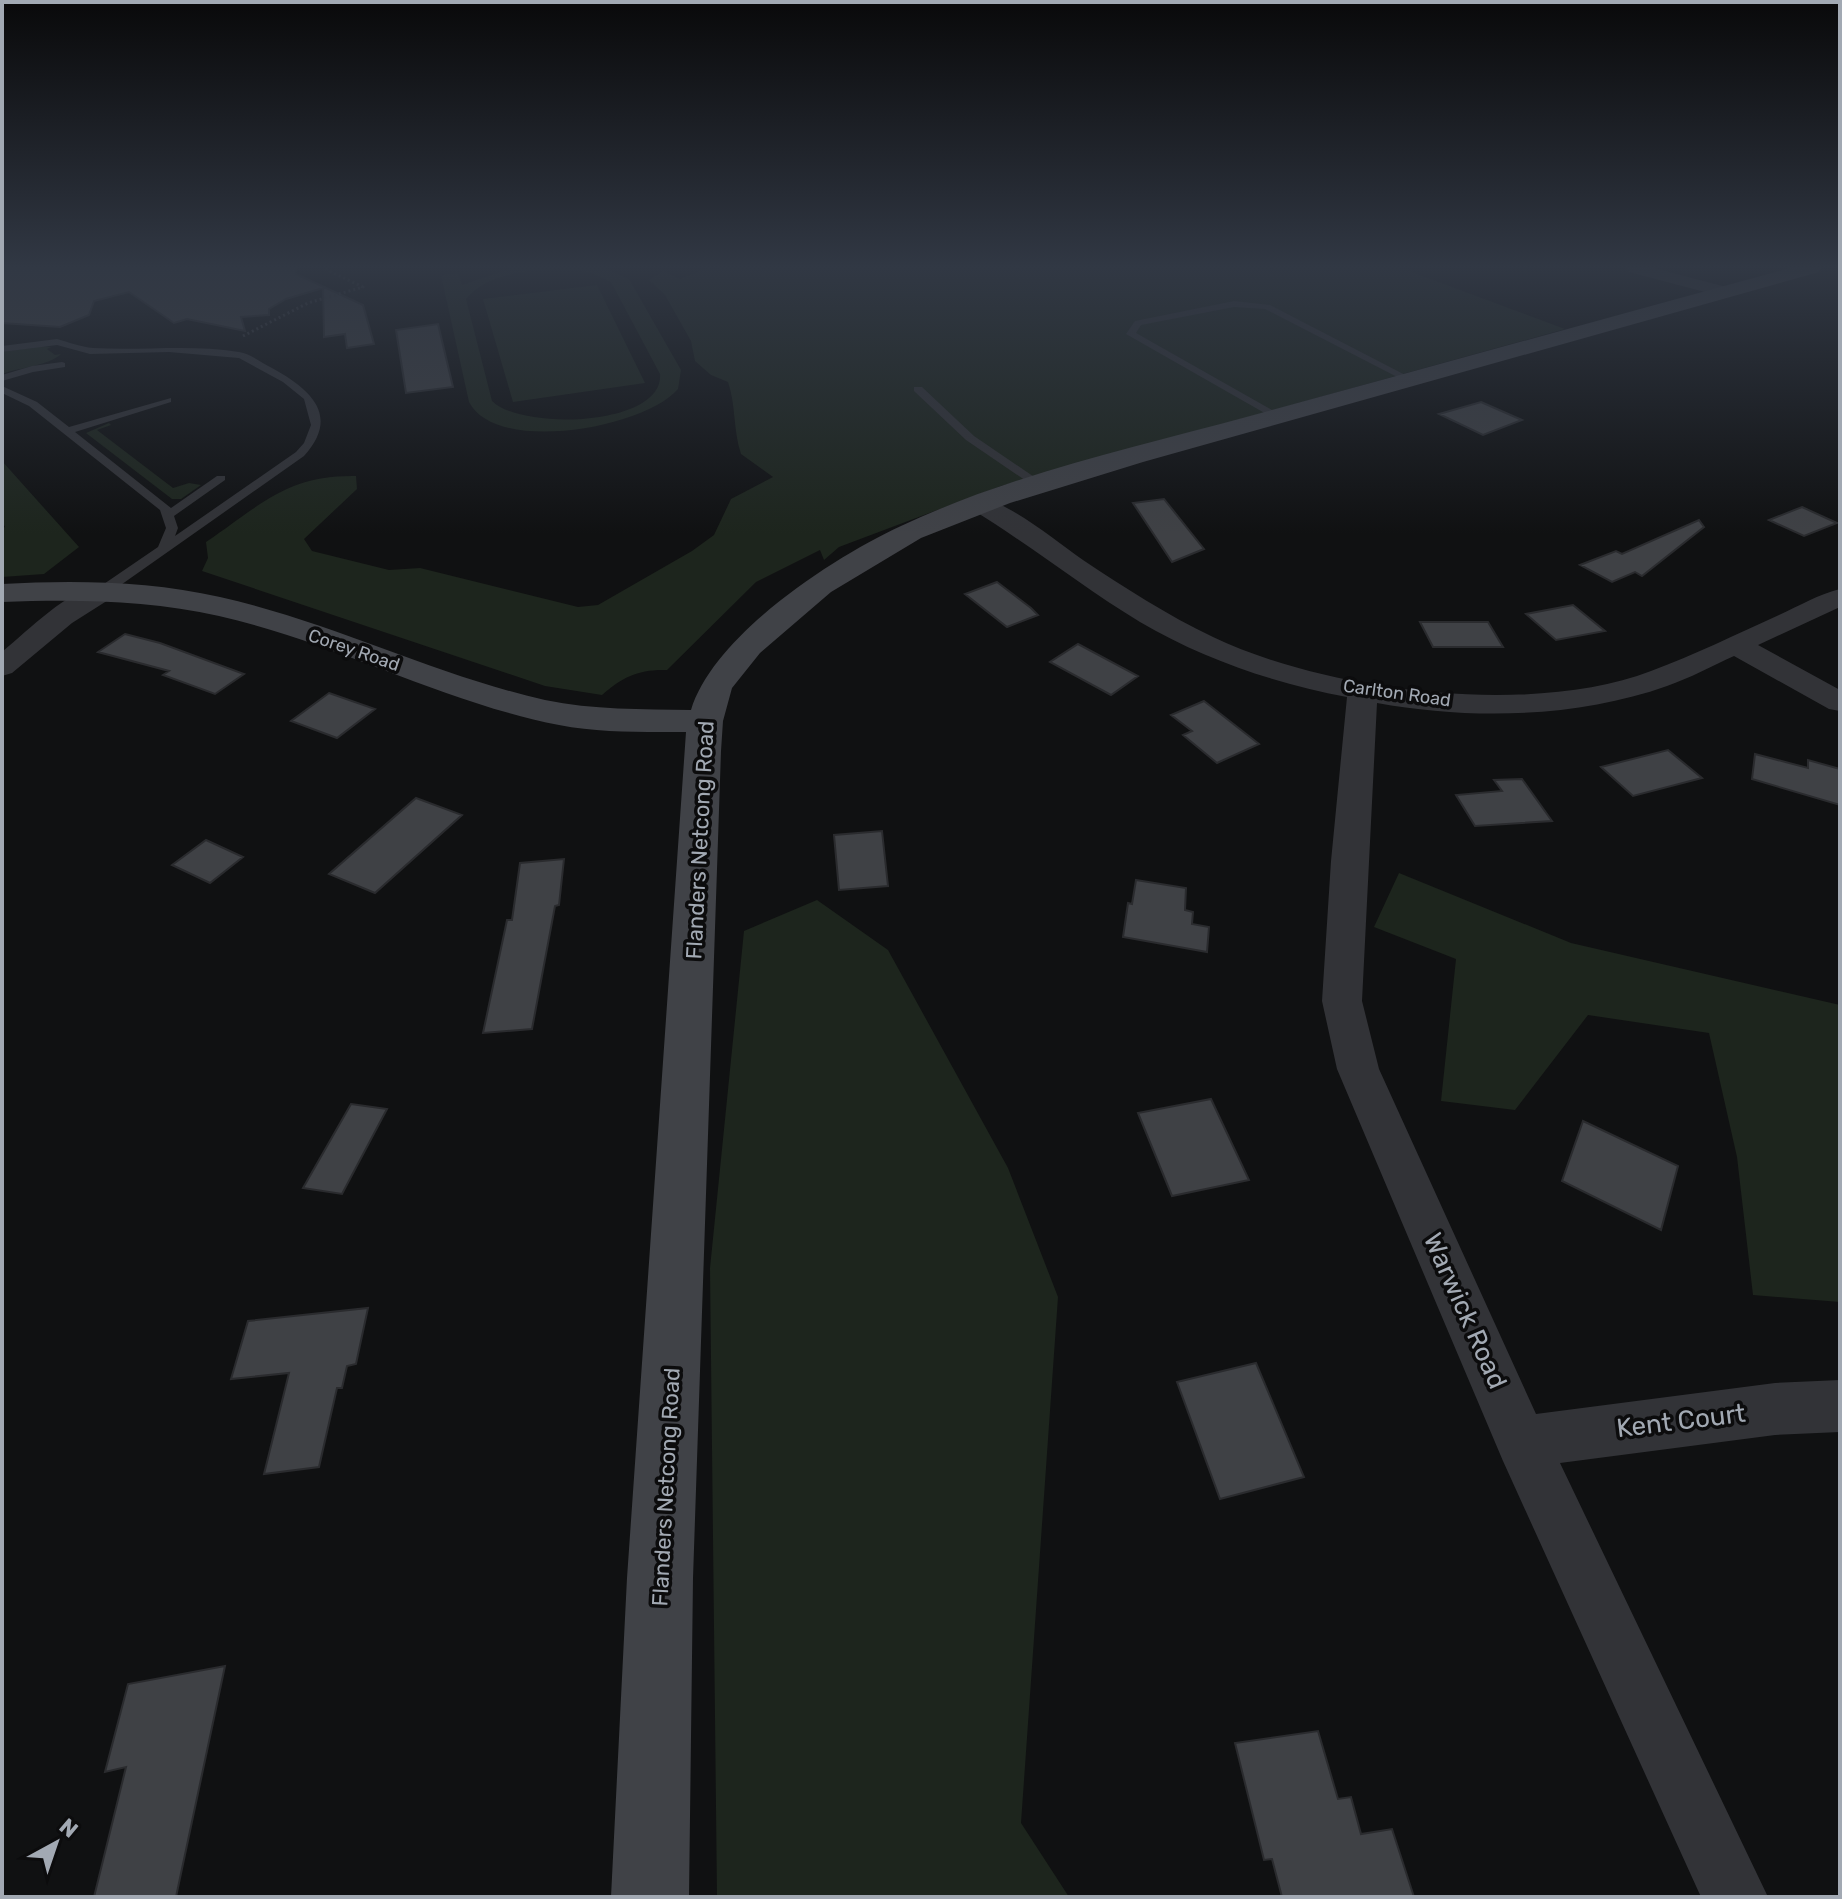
<svg xmlns="http://www.w3.org/2000/svg" width="1842" height="1899" font-family="Rubik,sans-serif">
<rect width="100%" height="100%" fill="#101112"/>
<path fill="#1d251d" fill-rule="evenodd" d="M 512,268 L 604,268 L 629,279 L 681,370 L 678,389 C 645,428 496,455 469,402 L 441,275 L 458,273 L 462,285 ZM 560,269 L 589,272 L 611,282 L 660,374 C 664,426 522,431 492,401 L 466,299 C 487,273 529,270 560,269 Z
M 708,268 L 717,270 L 717,268 L 1401,268 L 1565,329 L 1001,486 L 839,547 L 824,560 L 820,550 L 756,582 L 667,670 C 639,669 622,677 602,695 L 545,686 L 202,571 L 208,558 L 206,542 C 261,505 286,475 356,476 L 357,489 L 304,539 L 312,551 L 389,570 L 420,568 L 578,607 L 598,605 L 692,551 L 714,535 L 731,499 L 773,477 L 741,454 C 733,430 736,405 728,382 L 711,375 L 695,361 L 691,341 L 665,295 L 649,280 L 663,271 L 680,279 Z
M 597,285 L 645,383 L 513,402 L 483,299 Z
M 42,346 L 51,347 L 47,349 L 55,355 L 61,354 C 48,366 21,367 2,374 L 2,352 Z
M 109,423 L 111,425 L 97,430 L 173,488 L 189,483 L 201,485 L 181,499 L 172,499 L 86,433 Z
M 2,461 L 79,547 L 44,574 L 2,577 L 2,532 L 5,526 L 2,525 Z
M 1399,873 L 1571,943 L 1840,1005 L 1840,1302 L 1753,1295 L 1737,1157 L 1709,1033 L 1588,1015 L 1515,1110 L 1441,1101 L 1456,959 L 1374,927 Z
M 817,900 L 888,950 L 1008,1168 L 1058,1297 L 1021,1823 L 1069,1897 L 717,1897 L 710,1268 L 744,931 Z"/>
<path fill="#3f4145" stroke="#2a2b2e" stroke-width="2" d="M 2,268 L 296,268 L 296,274 L 363,305 L 374,344 L 347,348 L 345,334 L 324,337 L 323,288 L 286,299 L 269,309 L 269,315 L 241,317 L 245,331 L 187,319 L 174,323 L 129,292 L 94,301 L 89,315 L 60,327 L 2,323 Z
M 438,324 L 453,387 L 406,393 L 396,330 Z
M 1481,402 L 1522,420 L 1483,435 L 1439,414 Z
M 1164,499 L 1204,549 L 1172,562 L 1133,503 Z
M 1802,507 L 1837,523 L 1804,536 L 1769,520 Z
M 1699,520 L 1704,527 L 1642,576 L 1635,572 L 1612,582 L 1580,565 L 1616,551 L 1622,554 Z
M 997,582 L 1031,608 L 1038,615 L 1007,627 L 965,594 Z
M 1573,605 L 1605,631 L 1556,640 L 1526,614 Z
M 1420,622 L 1488,622 L 1503,647 L 1433,647 Z
M 125,634 L 160,643 L 244,674 L 215,694 L 163,675 L 169,671 L 98,652 Z
M 1078,644 L 1138,676 L 1111,695 L 1050,662 Z
M 329,693 L 375,709 L 337,738 L 291,721 Z
M 1204,701 L 1259,744 L 1217,763 L 1183,735 L 1192,731 L 1171,715 Z
M 1668,750 L 1702,778 L 1633,796 L 1601,767 Z
M 1755,754 L 1808,768 L 1808,760 L 1840,769 L 1840,805 L 1752,779 Z
M 1522,779 L 1552,821 L 1475,826 L 1456,795 L 1502,791 L 1494,780 Z
M 416,798 L 462,815 L 375,893 L 329,874 Z
M 882,831 L 888,886 L 839,890 L 834,835 Z
M 206,840 L 243,857 L 210,883 L 172,865 Z
M 564,859 L 559,905 L 555,906 L 532,1029 L 483,1033 L 507,920 L 512,920 L 520,863 Z
M 1136,880 L 1186,888 L 1185,910 L 1193,912 L 1192,924 L 1209,927 L 1207,952 L 1123,937 L 1128,903 L 1132,904 Z
M 1211,1099 L 1249,1180 L 1172,1196 L 1138,1113 Z
M 351,1104 L 387,1109 L 342,1194 L 303,1188 Z
M 1583,1121 L 1678,1166 L 1661,1230 L 1562,1181 Z
M 368,1308 L 356,1364 L 347,1366 L 342,1388 L 337,1388 L 319,1467 L 264,1474 L 289,1373 L 231,1379 L 248,1321 Z
M 1256,1363 L 1304,1477 L 1220,1499 L 1177,1382 Z
M 225,1666 L 176,1897 L 94,1897 L 126,1767 L 105,1772 L 128,1684 Z
M 1318,1731 L 1338,1799 L 1351,1797 L 1361,1834 L 1392,1829 L 1414,1897 L 1282,1897 L 1272,1859 L 1264,1860 L 1235,1743 Z"/>
<g fill="none" stroke-linecap="round" stroke-linejoin="round">
<path stroke="#383a3e" stroke-width="3" stroke-dasharray="2 3" stroke-linecap="butt" d="M 243,336 L 308,303 L 363,287 L 323,268"/>
<path fill="#323337" fill-rule="evenodd" d="M 1234,301 L 1270,305 L 1413,379 L 1405,381 L 1265,309 L 1234,307 L 1141,325 L 1136,333 L 1279,414 L 1279,418 L 1275,419 L 1126,334 L 1135,321 Z
M 57,339 C 68,342 81,347 93,348 C 142,351 190,344 239,352 C 251,354 262,363 272,368 C 310,389 341,415 304,456 L 108,594 L 98,594 L 98,588 L 158,547 L 166,528 L 160,510 L 29,406 L 2,393 L 2,386 L 37,402 L 69,427 L 171,398 L 171,402 L 75,432 L 171,508 L 217,476 L 225,476 L 225,480 L 174,516 L 178,528 L 175,536 L 296,452 L 304,443 L 311,425 L 304,399 L 283,382 L 239,358 L 169,352 L 90,354 L 57,345 L 2,352 L 2,346 Z
M 62,362 L 65,363 L 65,367 L 33,372 L 2,381 L 2,375 L 32,366 Z
M 914,387 L 922,387 L 974,436 L 1043,483 L 1043,487 L 1035,487 L 966,440 L 914,391 Z"/>
<path fill="#323337" fill-rule="evenodd" d="M 1626,268 L 1654,268 L 1730,288 L 1733,292 L 1724,297 L 1629,272 Z
M 980,497 C 1013,505 1054,540 1083,560 C 1125,588 1167,615 1213,637 C 1328,692 1531,717 1651,671 C 1694,655 1737,634 1779,615 C 1799,606 1819,594 1840,589 L 1840,607 L 1758,645 L 1840,690 L 1840,711 L 1829,709 L 1734,656 C 1712,666 1690,678 1667,686 C 1577,718 1471,720 1377,703 L 1362,1001 L 1379,1069 L 1536,1414 L 1775,1383 L 1840,1380 L 1840,1432 L 1775,1435 L 1560,1463 L 1768,1897 L 1701,1897 L 1503,1461 L 1337,1069 L 1322,1001 L 1331,861 L 1347,697 C 1276,684 1203,659 1140,622 C 1082,587 1029,544 971,509 L 968,504 L 971,499 Z
M 103,583 L 113,585 L 117,591 L 113,597 L 72,623 L 12,673 L 2,676 L 2,652 C 31,628 65,592 103,583 Z"/>
<path fill="#404247" fill-rule="evenodd" d="M 1790,268 L 1822,268 L 1819,272 L 1143,462 L 1010,503 L 921,538 L 831,592 L 760,653 L 732,688 L 723,721 L 721,751 L 693,1578 L 689,1897 L 611,1897 L 627,1578 L 686,732 C 644,732 600,733 559,725 C 442,702 335,642 219,616 C 148,600 74,599 2,602 L 2,584 C 75,580 149,581 220,597 C 332,622 434,675 545,700 C 593,710 642,709 691,710 C 714,635 832,558 901,526 C 1009,475 1135,447 1250,416 C 1430,367 1610,317 1790,268 Z"/>
</g>
<linearGradient id="sky" x2="0" y2="1"><stop stop-color="#09090a"/><stop offset="0.5" stop-color="#313844"/><stop offset="1" stop-color="#313844" stop-opacity="0"/></linearGradient>
<rect width="1842" height="534" fill="url(#sky)"/>
<g text-anchor="middle" dominant-baseline="central" stroke-width="7" stroke-linejoin="round" paint-order="stroke">
<g font-size="18" fill="#a2a9b3" stroke="#0c0c0d">
<text transform="translate(354 650) rotate(19)">Corey Road</text>
<text transform="translate(1397 693) rotate(8)">Carlton Road</text>
</g>
<g font-size="22" fill="#a2a9b3" stroke="#0c0c0d">
<text transform="translate(700 840) rotate(-87)">Flanders Netcong Road</text>
<text transform="translate(666 1487) rotate(-87)">Flanders Netcong Road</text>
</g>
<g font-size="26" fill="#a2a9b3" stroke="#0c0c0d">
<text transform="translate(1465 1311) rotate(66)">Warwick Road</text>
<text transform="translate(1681 1421) rotate(-7)">Kent Court</text>
</g>
</g>
<rect width="1842" height="1899" fill="none" stroke="#a2a9b3" stroke-width="8"/>
<g transform="translate(56 1843) rotate(40)" stroke="#0c0c0d" stroke-width="6" paint-order="stroke">
<path d="M0-6L14 30L0 20L-14 30Z" fill="#a2a9b3"/>
<text y="-12" font-size="22" font-weight="bold" text-anchor="middle" fill="#a2a9b3">N</text>
</g>
</svg>
